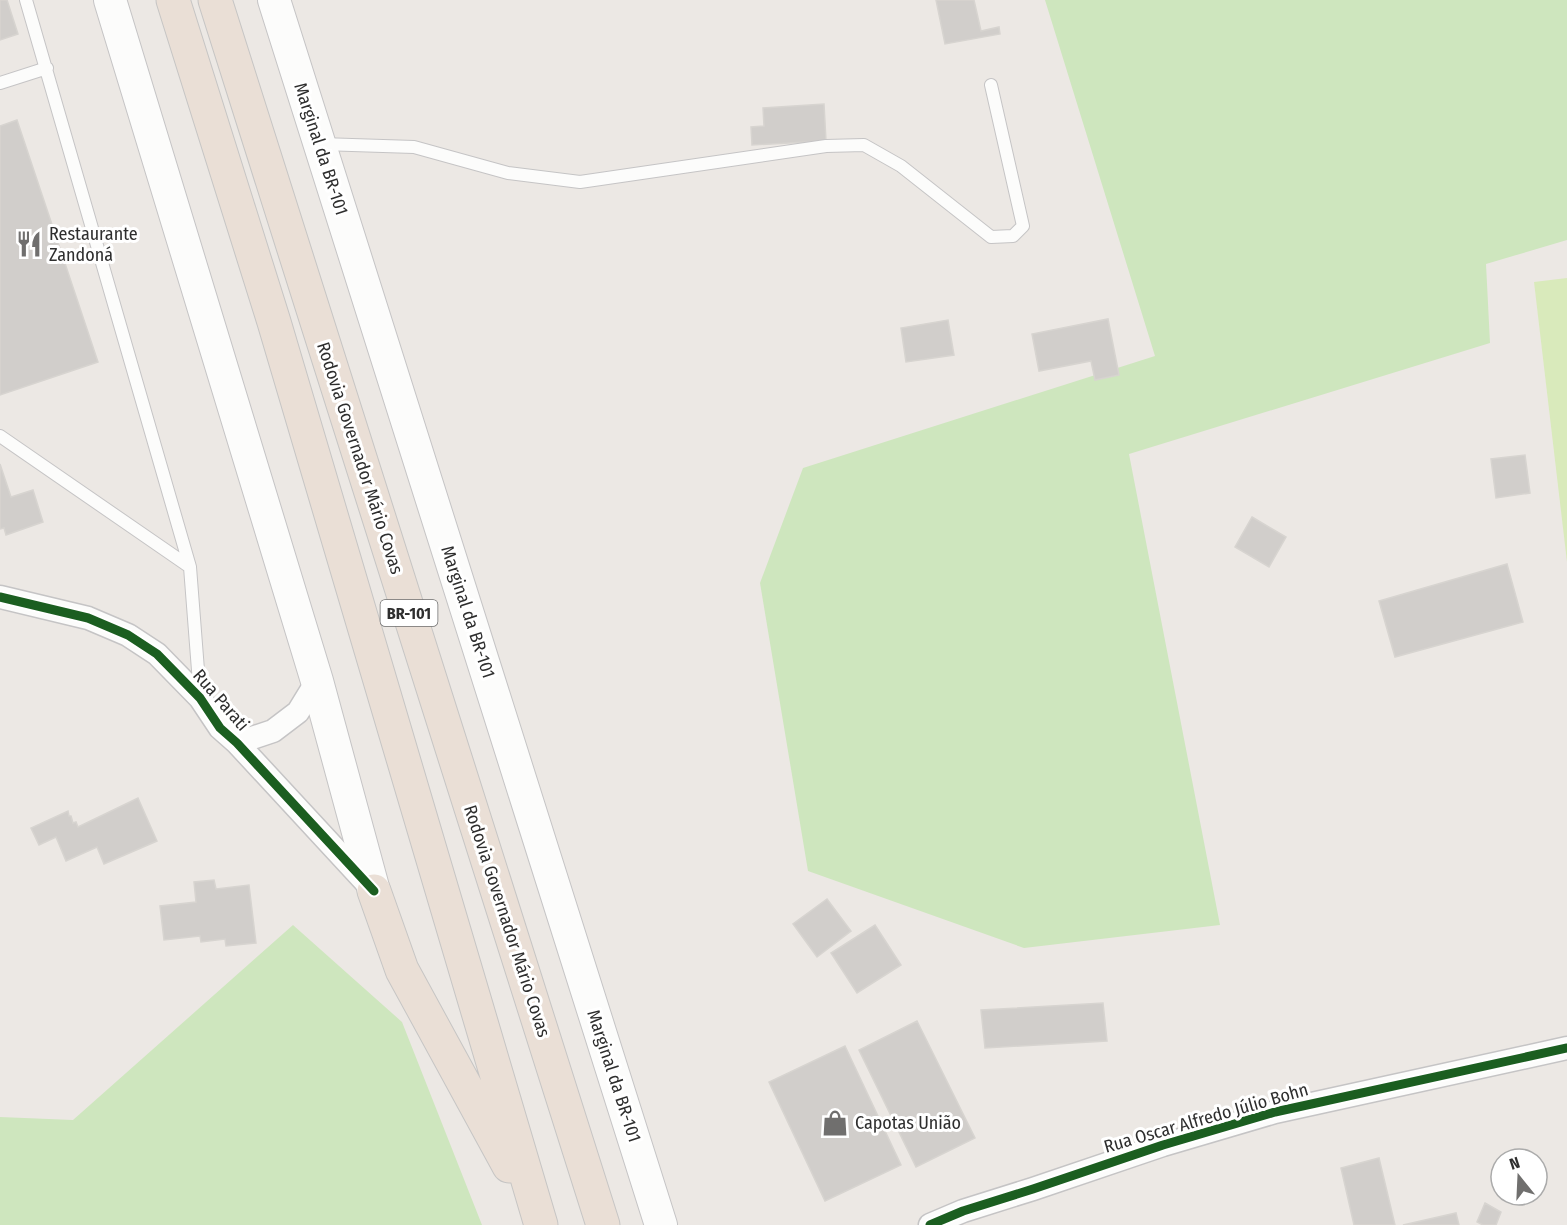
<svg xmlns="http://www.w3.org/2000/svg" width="1567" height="1225" font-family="'Fira Sans Condensed',sans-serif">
<rect width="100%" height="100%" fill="#ece8e4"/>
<path fill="#cee6be" d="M 1045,0 L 1567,0 L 1567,240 L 1486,264 L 1490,343 L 1129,454 L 1220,925 L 1024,948 L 808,871 L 760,583 L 803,468 L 1155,356 Z
M 293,925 L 402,1022 L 482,1225 L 0,1225 L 0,1117 L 73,1120 Z"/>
<path fill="#d9eabb" d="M 1567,278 L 1567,562 L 1534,282 Z"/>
<path fill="#d1cecb" stroke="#d7d4d0" stroke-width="1.5" d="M 0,0 L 7,0 L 18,34 L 0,40 Z
M 936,0 L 974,0 L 981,31 L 999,27 L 1000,34 L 945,44 Z
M 824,104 L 826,141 L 752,145 L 751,127 L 764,126 L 763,108 Z
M 17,120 L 98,362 L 0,395 L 0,126 Z
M 1108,319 L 1119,375 L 1095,380 L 1091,361 L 1039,371 L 1032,334 Z
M 948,320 L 954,355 L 906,362 L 901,328 Z
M 1525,455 L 1530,493 L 1496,498 L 1491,459 Z
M 0,464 L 11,497 L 33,490 L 43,522 L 6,535 L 4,528 L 0,529 Z
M 1252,517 L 1286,537 L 1269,567 L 1235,547 Z
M 1507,564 L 1523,622 L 1395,657 L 1379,601 Z
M 138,798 L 157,841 L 104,864 L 97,847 L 66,861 L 56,837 L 39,845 L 31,828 L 68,811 L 69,816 L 71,816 L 73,823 L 76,822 L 78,827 Z
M 214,880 L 216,889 L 249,885 L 256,943 L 226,946 L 225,939 L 201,942 L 200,936 L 164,940 L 160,906 L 196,902 L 194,882 Z
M 827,899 L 851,931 L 817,957 L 793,924 Z
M 875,925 L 901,965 L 857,993 L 831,953 Z
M 1103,1003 L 1107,1041 L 985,1048 L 981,1010 Z
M 917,1021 L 975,1138 L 916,1167 L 859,1050 Z
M 845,1046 L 901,1165 L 825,1201 L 769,1082 Z
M 1379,1158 L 1395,1225 L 1354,1225 L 1341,1168 Z
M 1485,1203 L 1501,1212 L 1496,1225 L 1483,1225 L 1477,1222 Z
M 1456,1213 L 1459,1225 L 1403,1225 Z"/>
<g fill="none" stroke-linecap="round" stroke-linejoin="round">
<g stroke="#c5c4c5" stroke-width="14">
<path id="service" d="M 26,0 L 190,567 L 200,696
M 0,83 L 47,68
M 321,144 L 414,147 L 508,173 L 580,182 L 826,146 L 864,145 L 901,166 L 991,237 L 1013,236 L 1023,226 L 991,85
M 0,436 L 190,567"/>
</g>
<g stroke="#c5c4c5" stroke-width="25">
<path id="minor" d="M 0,597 L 88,618 L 128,635 L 157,654 L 200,698 L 220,728 L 237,743 L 372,889
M 237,743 L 273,731 L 298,712 L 317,681
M 930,1225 L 963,1211 L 1033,1189 L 1163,1145 L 1275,1112 L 1567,1048"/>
</g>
<g stroke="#c5c4c5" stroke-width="34">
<path id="secondary" d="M 110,0 L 317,681 L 374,891
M 274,0 L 661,1225"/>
</g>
<g stroke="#c6c5c4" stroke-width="35">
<path id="motorway" d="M 173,0 L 274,322 L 541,1225
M 215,0 L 603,1225
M 374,891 L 402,970 L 509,1166"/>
</g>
<use href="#service" stroke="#fcfcfb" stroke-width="12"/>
<use href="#minor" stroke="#fcfcfb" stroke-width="22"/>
<use href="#secondary" stroke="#fcfcfb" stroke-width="32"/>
<use href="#motorway" stroke="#eadfd6" stroke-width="33"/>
<g stroke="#fff" stroke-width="13">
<path id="cycleway" d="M 0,597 L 88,618 L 128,635 L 157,654 L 200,698 L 220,728 L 237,743 L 374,891
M 930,1225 L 963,1211 L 1033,1189 L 1163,1145 L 1275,1112 L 1567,1048"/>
</g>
<use href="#cycleway" stroke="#1b5e20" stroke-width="9"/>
</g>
<defs>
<g id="restaurant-bare" transform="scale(2.07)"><path d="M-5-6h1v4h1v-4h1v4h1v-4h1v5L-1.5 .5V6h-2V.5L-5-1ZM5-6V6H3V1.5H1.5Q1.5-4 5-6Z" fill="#706f6e" stroke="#fff" stroke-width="2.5" paint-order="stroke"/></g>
<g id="shop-bare" transform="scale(2.07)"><path d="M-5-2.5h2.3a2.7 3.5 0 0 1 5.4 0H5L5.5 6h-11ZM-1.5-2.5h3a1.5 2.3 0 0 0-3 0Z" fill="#706f6e" stroke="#fff" stroke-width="2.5" paint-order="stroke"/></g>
</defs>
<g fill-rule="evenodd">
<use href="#restaurant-bare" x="29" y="244"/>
<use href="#shop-bare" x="835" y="1123"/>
</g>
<g text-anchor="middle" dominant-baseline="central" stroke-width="6" stroke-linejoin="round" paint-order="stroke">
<rect fill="#fff" stroke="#6d6d6d" stroke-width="1.5" x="380.5" y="600" width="57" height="26" rx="4.5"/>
<g font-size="16" font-weight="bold" fill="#2e2e2e">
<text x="409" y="613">BR-101</text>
</g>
<g font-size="18" fill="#2e2e2e" stroke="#fff">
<text transform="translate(321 149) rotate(72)">Marginal da BR-101</text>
<text transform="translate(360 458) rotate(72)">Rodovia Governador Mário Covas</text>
<text transform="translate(468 612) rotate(72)">Marginal da BR-101</text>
<text transform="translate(221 700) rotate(49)">Rua Parati</text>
<text transform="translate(507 921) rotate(72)">Rodovia Governador Mário Covas</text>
<text transform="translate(614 1076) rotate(72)">Marginal da BR-101</text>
<text transform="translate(1206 1118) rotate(-16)">Rua Oscar Alfredo Júlio Bohn</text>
</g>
<g font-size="18" fill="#2e2e2e" stroke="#fff" text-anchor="start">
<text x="49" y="234">Restaurante<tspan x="49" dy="21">Zandoná</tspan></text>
<text x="855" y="1123">Capotas União</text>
</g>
</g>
<g transform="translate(1519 1177) rotate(342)"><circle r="28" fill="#ffffff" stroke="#ababab" stroke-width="1.5"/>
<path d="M0-4.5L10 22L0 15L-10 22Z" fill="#706f6e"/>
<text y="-9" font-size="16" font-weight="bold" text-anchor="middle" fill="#2e2e2e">N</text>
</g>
</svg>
